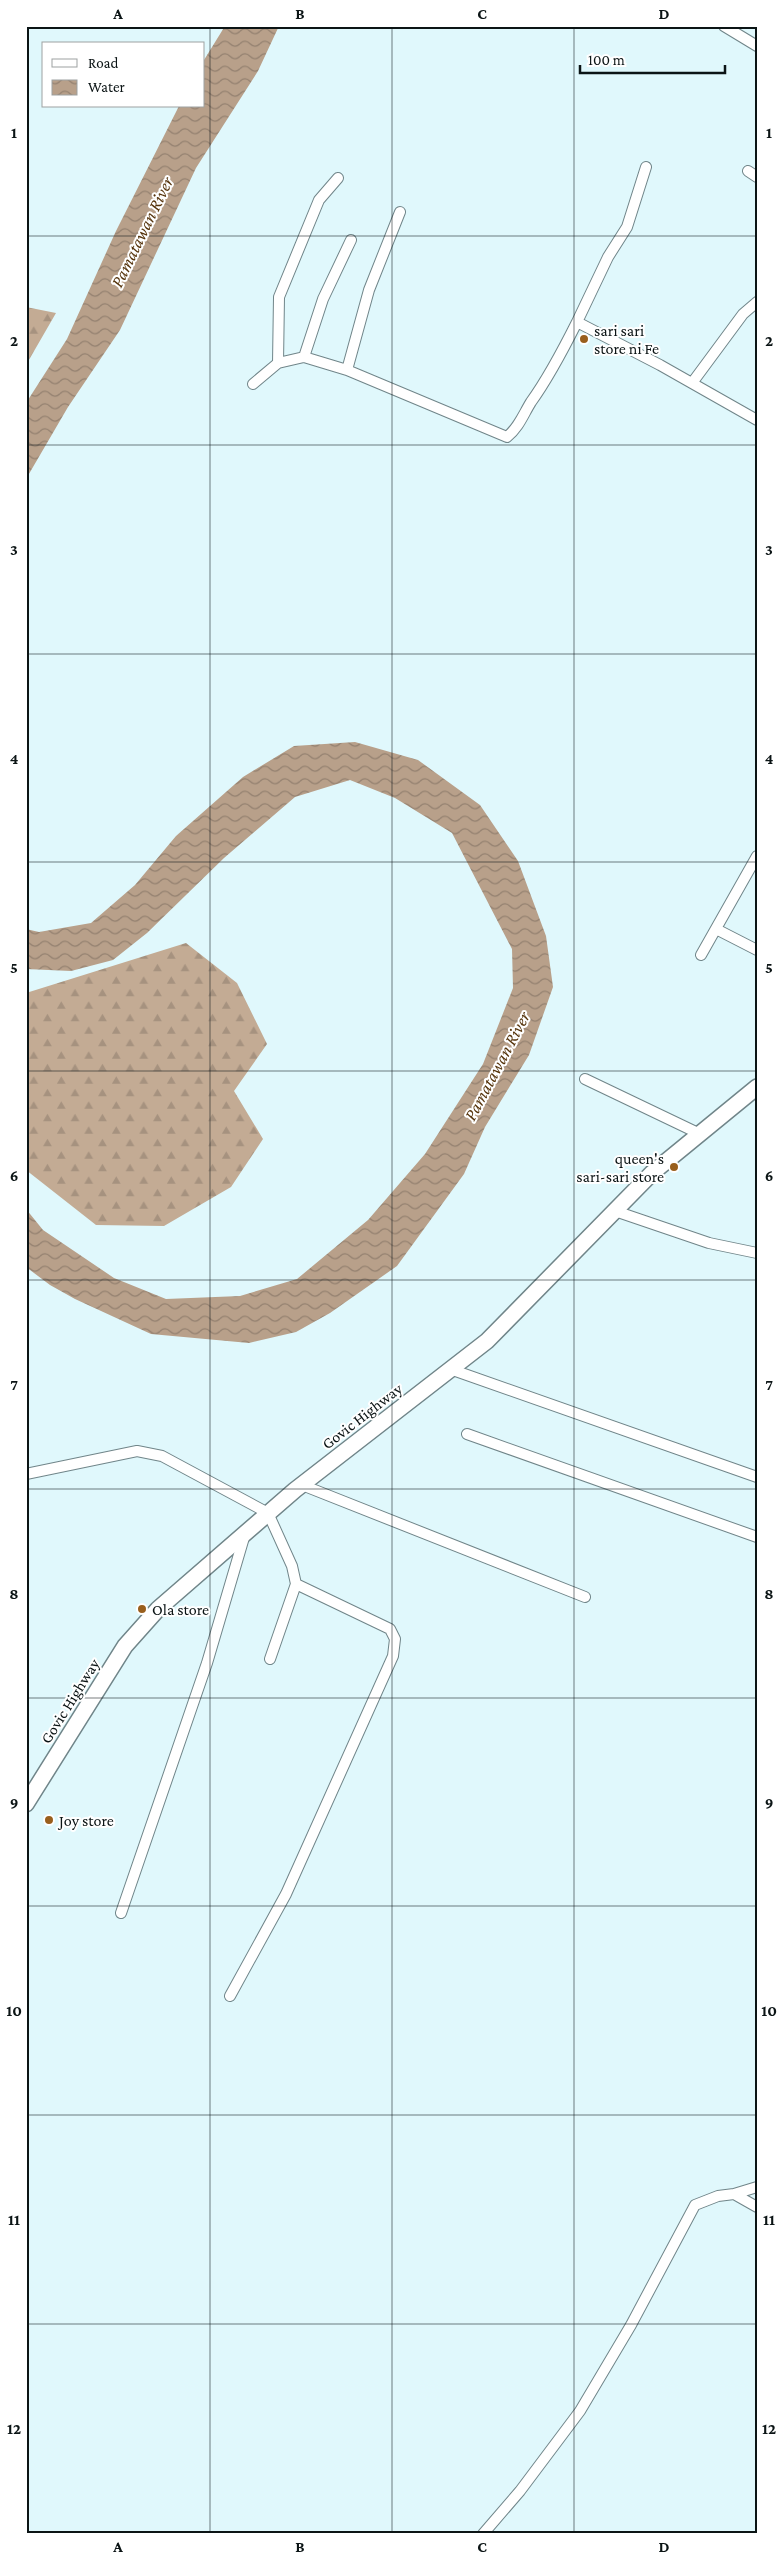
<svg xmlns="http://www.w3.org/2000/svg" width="783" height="2560" font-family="'Crimson Pro',serif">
<defs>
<pattern id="forest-firs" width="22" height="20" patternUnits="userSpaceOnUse" patternTransform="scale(1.25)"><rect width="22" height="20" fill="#c3ab94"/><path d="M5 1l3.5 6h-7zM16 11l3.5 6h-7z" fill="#a6927f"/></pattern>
<pattern id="water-waves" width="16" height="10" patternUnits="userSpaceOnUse" patternTransform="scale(1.25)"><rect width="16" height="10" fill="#b8a08a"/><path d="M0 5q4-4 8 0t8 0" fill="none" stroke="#948170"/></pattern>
</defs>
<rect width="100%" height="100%" fill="#e0f8fc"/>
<path fill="url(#forest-firs)" d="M 26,307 L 56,313 L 26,365 Z
M 186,943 L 237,983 L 267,1044 L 234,1091 L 263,1139 L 231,1187 L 164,1226 L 96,1225 L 26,1170 L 26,993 Z"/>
<path fill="url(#water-waves)" d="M 225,26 L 279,26 L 258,71 L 196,168 L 120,330 L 68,407 L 26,479 L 26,403 L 67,339 L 116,231 L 179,106 L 204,106 L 204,60 Z
M 355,742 L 418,760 L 480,805 L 518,861 L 546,936 L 553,987 L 529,1055 L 485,1127 L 464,1174 L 397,1266 L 330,1313 L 296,1332 L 249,1343 L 151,1334 L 75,1299 L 50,1285 L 26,1267 L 26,1209 L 43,1230 L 114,1278 L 166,1299 L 240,1296 L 297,1279 L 368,1220 L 425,1154 L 483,1064 L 513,988 L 512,949 L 452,833 L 395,798 L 350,780 L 295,797 L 224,858 L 147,933 L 113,960 L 71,971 L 26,969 L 26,929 L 39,932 L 91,923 L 135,885 L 176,836 L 243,777 L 294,746 Z"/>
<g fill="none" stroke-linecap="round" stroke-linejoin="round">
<g stroke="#708589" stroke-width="12">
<path id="minor" d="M 724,26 L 757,46
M 748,171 L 757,177
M 577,322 L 608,257 L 627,227 L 646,167
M 304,357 L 323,299 L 351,240
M 278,363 L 279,297 L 319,200 L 338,178
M 347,370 L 369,290 L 400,212
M 692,383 L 743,314 L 757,302
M 253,384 L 278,363 L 304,357 L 347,370 L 507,437 C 519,427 523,415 531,402 C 549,377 563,350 577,322 L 660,365 L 757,420
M 716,929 L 757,950
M 701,955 L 757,856
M 585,1079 L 700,1134
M 615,1211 L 709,1243 L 757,1253
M 450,1369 L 757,1477
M 467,1434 L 757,1537
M 26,1474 L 137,1451 L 162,1456 L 268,1513 L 292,1566 L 296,1584 L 270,1659
M 302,1485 L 585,1597
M 121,1913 L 207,1663 L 245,1534
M 230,1996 L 286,1894 L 393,1656 L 395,1639 L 390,1629 L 296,1584
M 734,2194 L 757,2187
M 483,2534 L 520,2491 L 580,2411 L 631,2325 L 695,2205 L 718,2196 L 734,2194 L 757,2207"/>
</g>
<g stroke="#708589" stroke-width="18">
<path id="secondary" d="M 26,1804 L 125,1646 L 158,1609 L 295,1490 L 487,1341 L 652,1173 L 757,1087"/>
</g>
<use href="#minor" stroke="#fff" stroke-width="10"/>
<use href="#secondary" stroke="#fff" stroke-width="15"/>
</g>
<path fill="none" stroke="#0b1415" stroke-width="1" stroke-opacity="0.55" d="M 210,26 L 210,2534M 392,26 L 392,2534M 574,26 L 574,2534M 26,236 L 757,236M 26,445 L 757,445M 26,654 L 757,654M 26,862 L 757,862M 26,1071 L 757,1071M 26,1280 L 757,1280M 26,1489 L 757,1489M 26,1698 L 757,1698M 26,1906 L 757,1906M 26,2115 L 757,2115M 26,2324 L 757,2324"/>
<g fill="#995f1d" stroke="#fff" stroke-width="2">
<circle cx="584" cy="339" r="5"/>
<circle cx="674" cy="1167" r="5"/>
<circle cx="142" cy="1609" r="5"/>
<circle cx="49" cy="1820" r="5"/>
</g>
<g text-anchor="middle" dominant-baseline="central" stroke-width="4" stroke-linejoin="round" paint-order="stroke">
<g font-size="16" fill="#0b1415" stroke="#fff" text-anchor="start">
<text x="594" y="330">sari sari<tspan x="594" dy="18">store ni Fe</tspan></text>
<text x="664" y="1158" text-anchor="end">queen's<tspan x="664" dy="18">sari-sari store</tspan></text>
<text x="152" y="1609">Ola store</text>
<text x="59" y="1820">Joy store</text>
</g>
<g font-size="16" fill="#0b1415" stroke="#fff">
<text transform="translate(362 1416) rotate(-38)">Govic Highway</text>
<text transform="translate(70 1701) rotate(-58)">Govic Highway</text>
</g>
<g font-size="18" font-style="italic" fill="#56340c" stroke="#fff">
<text transform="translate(142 232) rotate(-64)">Pamatawan River</text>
<text transform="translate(497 1066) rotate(-62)">Pamatawan River</text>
</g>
</g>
<rect width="783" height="2560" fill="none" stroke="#ffffff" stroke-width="55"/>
<rect x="42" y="42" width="162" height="65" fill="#ffffff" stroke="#9da1a1"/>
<rect x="52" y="59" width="25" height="8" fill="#ffffff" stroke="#9da1a1"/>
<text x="88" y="68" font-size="15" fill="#0b1415">Road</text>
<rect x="52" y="80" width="25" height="15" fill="url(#water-waves)" stroke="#9da1a1"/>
<text x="88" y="92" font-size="15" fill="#0b1415">Water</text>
<path d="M580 65v8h145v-8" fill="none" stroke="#0b1415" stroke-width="2.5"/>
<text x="588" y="65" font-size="15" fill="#0b1415" stroke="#ffffff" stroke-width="4" paint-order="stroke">100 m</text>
<rect x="28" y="28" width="728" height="2504" fill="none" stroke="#0b1415" stroke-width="2"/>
<g font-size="16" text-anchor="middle" font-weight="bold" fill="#0b1415">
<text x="118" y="19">A</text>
<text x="300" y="19">B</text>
<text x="482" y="19">C</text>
<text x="664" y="19">D</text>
<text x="14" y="138">1</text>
<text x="769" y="138">1</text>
<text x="14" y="346">2</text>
<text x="769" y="346">2</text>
<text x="14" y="555">3</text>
<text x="769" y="555">3</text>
<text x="14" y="764">4</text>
<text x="769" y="764">4</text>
<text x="14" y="973">5</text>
<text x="769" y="973">5</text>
<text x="14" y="1181">6</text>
<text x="769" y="1181">6</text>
<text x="14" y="1390">7</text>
<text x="769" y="1390">7</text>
<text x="14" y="1599">8</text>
<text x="769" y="1599">8</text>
<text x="14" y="1808">9</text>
<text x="769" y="1808">9</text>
<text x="14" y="2016">10</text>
<text x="769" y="2016">10</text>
<text x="14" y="2225">11</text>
<text x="769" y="2225">11</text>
<text x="14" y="2434">12</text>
<text x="769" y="2434">12</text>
<text x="118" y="2552">A</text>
<text x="300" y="2552">B</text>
<text x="482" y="2552">C</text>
<text x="664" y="2552">D</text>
</g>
</svg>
